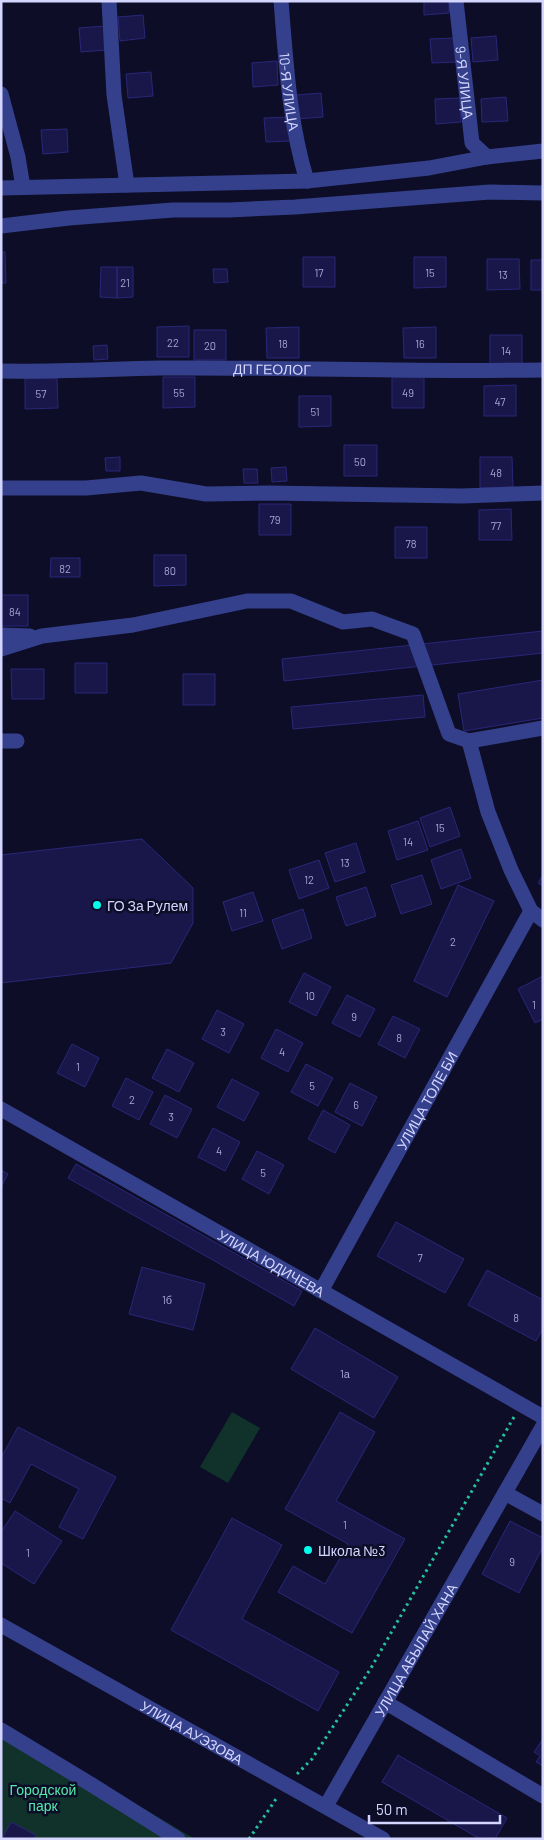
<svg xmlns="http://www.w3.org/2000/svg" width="544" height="1840" font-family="Barlow,sans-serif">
<rect width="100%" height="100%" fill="#0d0d28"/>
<path fill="#10322b" d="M 232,1412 L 260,1428 L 228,1483 L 200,1467 Z
M 1,1724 L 195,1839 L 1,1839 Z"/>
<path fill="#19174a" stroke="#292778" d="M 424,1 L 449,1 L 449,13 L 424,15 Z
M 143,15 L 145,38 L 120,41 L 118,17 Z
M 104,26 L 106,50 L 81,52 L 79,28 Z
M 496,36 L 498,60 L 473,62 L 471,38 Z
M 455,38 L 457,62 L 432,63 L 430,39 Z
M 277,61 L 278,85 L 253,87 L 252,63 Z
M 151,72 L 153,96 L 128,98 L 126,74 Z
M 321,93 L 323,117 L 297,119 L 296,95 Z
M 506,97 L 508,121 L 482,122 L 481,99 Z
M 460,98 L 461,122 L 436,124 L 435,99 Z
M 290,117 L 291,141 L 266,142 L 264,118 Z
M 67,129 L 68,152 L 43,154 L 41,130 Z
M 1,252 L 5,252 L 6,283 L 1,283 Z
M 303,257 L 335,257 L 335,287 L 303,287 Z
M 414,257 L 446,257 L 446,287 L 414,288 Z
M 487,259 L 519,259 L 520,289 L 487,290 Z
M 531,260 L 543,260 L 543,290 L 531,290 Z
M 101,267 L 117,267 L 117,298 L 100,297 Z
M 117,267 L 133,267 L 133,297 L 117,298 Z
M 213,269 L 227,269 L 228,282 L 214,283 Z
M 189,326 L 189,357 L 157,357 L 157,327 Z
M 299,327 L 299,358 L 267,358 L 266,328 Z
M 436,327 L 436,358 L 404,358 L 403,328 Z
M 194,330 L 226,330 L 226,360 L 194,360 Z
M 490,335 L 522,335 L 522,366 L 490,366 Z
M 107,345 L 108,359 L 94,360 L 93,346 Z
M 163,377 L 195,377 L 195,407 L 163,408 Z
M 392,377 L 424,377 L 424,408 L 392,408 Z
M 25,378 L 57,378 L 58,408 L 25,409 Z
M 516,385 L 516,416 L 484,416 L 484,386 Z
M 299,396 L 331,396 L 331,426 L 299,427 Z
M 344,445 L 377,445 L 377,476 L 344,476 Z
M 120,457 L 120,471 L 106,471 L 105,458 Z
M 480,457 L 512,457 L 513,487 L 480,488 Z
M 286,467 L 287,481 L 272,482 L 271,468 Z
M 243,469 L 257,469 L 258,483 L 244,483 Z
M 259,504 L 291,504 L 291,535 L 259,535 Z
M 511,509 L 512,540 L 479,540 L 479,510 Z
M 395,527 L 427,527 L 427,558 L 395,558 Z
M 154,555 L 186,555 L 186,585 L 154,586 Z
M 51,558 L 80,558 L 80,577 L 50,577 Z
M 1,595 L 28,595 L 28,626 L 1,626 Z
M 543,631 L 543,653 L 284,681 L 282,659 Z
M 75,663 L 107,663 L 107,693 L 75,693 Z
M 11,669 L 44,669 L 44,699 L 12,699 Z
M 183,674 L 215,674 L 215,705 L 183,705 Z
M 543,680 L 543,718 L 464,731 L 458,694 Z
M 423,695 L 425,717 L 293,729 L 291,707 Z
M 450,807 L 460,836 L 430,847 L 420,818 Z
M 418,821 L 428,850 L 397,860 L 388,831 Z
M 142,839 L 193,888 L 193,923 L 171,963 L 1,983 L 1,855 Z
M 356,843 L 365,872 L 335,882 L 325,853 Z
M 461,849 L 471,878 L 441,889 L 431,860 Z
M 319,860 L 329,888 L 299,899 L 289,870 Z
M 422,875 L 432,904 L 401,914 L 391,885 Z
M 543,875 L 543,886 L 538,883 Z
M 458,885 L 494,901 L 447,997 L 414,981 Z
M 366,887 L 376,916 L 346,926 L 336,897 Z
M 253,892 L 263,921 L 232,931 L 223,902 Z
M 303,909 L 312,938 L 282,949 L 272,920 Z
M 304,973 L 331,987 L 316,1016 L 289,1002 Z
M 543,976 L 543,1019 L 535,1023 L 518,989 Z
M 347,995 L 375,1009 L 360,1037 L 332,1023 Z
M 217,1010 L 244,1024 L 229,1053 L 202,1039 Z
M 393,1016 L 420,1029 L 405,1058 L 378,1044 Z
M 276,1029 L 303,1043 L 288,1072 L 261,1058 Z
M 72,1044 L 99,1058 L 85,1087 L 57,1073 Z
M 167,1049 L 194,1063 L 179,1092 L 152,1078 Z
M 306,1064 L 333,1078 L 318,1106 L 291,1092 Z
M 126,1078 L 153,1092 L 139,1120 L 112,1106 Z
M 232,1079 L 259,1093 L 244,1121 L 217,1107 Z
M 350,1083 L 377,1097 L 362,1126 L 335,1112 Z
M 165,1095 L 192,1109 L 177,1138 L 150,1124 Z
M 323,1110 L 350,1125 L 335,1153 L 308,1139 Z
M 213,1128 L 240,1142 L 225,1171 L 198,1157 Z
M 257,1151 L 284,1165 L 269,1194 L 242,1179 Z
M 76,1164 L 302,1291 L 294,1306 L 68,1178 Z
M 1,1170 L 8,1174 L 1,1187 Z
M 396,1222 L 464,1259 L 445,1293 L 377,1256 Z
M 142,1267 L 205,1284 L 193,1330 L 129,1314 Z
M 487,1270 L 543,1300 L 543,1328 L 536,1341 L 468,1305 Z
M 315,1328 L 398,1377 L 374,1418 L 291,1369 Z
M 340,1412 L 375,1432 L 336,1501 L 405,1539 L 352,1633 L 278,1592 L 293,1566 L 325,1584 L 348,1544 L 285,1509 Z
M 18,1427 L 116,1477 L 83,1539 L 59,1527 L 79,1489 L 31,1464 L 10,1503 L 1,1498 L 1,1458 Z
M 15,1511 L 62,1541 L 34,1584 L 1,1563 L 1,1532 Z
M 232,1518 L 282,1545 L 242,1619 L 339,1672 L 318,1711 L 171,1630 Z
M 510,1521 L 543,1538 L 543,1547 L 519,1593 L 482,1574 Z
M 543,1739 L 543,1766 L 536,1762 L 540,1756 L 534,1752 Z
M 398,1755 L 507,1818 L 495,1839 L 480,1839 L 382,1782 Z
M 11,1822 L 36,1835 L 35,1839 L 2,1839 Z"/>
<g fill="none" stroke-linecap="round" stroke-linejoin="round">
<path stroke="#24c39e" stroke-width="3" stroke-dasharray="2.5 4" stroke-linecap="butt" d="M 297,1774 L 312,1759 L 371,1668 L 514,1417
M 249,1839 L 278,1796"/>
<g stroke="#34408b" stroke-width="15">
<path d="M 109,1 L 114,95 L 127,185"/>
<path id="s1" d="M 281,1 C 286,62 289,122 307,181"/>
<path id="s2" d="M 456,1 L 472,143 L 487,157"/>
<path d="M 1,94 L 18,157 L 23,187"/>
<path d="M 1,188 L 307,181 L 429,168 L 487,157 L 543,151"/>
<path d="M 1,226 L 69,218 L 173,210 L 229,210 L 295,207 L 490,192 L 543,193"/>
<path id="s3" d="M 1,371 C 54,372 107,369 160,368 C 288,367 415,372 543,370"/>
<path d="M 1,488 L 86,488 L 141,483 L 206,494 L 268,493 L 462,496 L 543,493"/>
<path d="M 1,635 L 30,636"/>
<path d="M 1,649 L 42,636 L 133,625 L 247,601 L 291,601 L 343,622 L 372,619 L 413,634 L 449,734 L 469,741"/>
<path d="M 543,728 L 469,741 L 488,812 L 511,870 L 531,911 L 543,920"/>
<path d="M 1,741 L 17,741"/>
<path id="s4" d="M 1,1109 L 543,1417"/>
<path id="s5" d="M 321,1291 L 531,911"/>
<path d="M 505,1493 L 543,1514"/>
<path id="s6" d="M 1,1625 L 383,1839"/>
<path d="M 385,1702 L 543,1796"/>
<path d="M 1,1730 L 92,1785 L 178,1839"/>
<path id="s7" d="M 326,1806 L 543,1426"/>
</g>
</g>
<g fill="#00ffec" stroke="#0d0d28" stroke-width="2">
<circle cx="97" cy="905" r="5"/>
<circle cx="308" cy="1550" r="5"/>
</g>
<g text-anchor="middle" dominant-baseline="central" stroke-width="5" stroke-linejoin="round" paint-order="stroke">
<g font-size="11" fill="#a5a6d2">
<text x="319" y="272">17</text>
<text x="430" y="272">15</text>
<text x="503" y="274">13</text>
<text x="125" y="282">21</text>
<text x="173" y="342">22</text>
<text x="283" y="343">18</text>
<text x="420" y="343">16</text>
<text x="210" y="345">20</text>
<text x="506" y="350">14</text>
<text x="179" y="392">55</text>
<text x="408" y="392">49</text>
<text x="41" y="393">57</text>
<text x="500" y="401">47</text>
<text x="315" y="411">51</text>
<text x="360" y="461">50</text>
<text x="496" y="472">48</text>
<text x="275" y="519">79</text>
<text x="496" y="525">77</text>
<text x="411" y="543">78</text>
<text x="65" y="568">82</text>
<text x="170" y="570">80</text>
<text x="15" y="611">84</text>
<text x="440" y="827">15</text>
<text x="408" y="841">14</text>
<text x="345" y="862">13</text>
<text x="309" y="879">12</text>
<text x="243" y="912">11</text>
<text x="453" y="941">2</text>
<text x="310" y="995">10</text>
<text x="534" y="1004">1</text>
<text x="354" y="1016">9</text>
<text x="223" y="1031">3</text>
<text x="399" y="1037">8</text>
<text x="282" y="1051">4</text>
<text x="78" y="1066">1</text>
<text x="312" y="1085">5</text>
<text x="132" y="1099">2</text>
<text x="356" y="1104">6</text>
<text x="171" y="1116">3</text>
<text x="219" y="1150">4</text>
<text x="263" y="1172">5</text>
<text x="420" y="1257">7</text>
<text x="167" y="1299">1б</text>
<text x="516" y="1317">8</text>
<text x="345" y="1373">1а</text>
<text x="345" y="1524">1</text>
<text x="28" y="1552">1</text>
<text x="512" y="1561">9</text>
</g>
<g font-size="14" fill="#d4d6ff" stroke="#0d0d28">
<text stroke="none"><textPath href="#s2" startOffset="82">9-Я УЛИЦА</textPath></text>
<text stroke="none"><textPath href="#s1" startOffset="91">10-Я УЛИЦА</textPath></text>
<text stroke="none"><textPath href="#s3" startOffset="271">ДП ГЕОЛОГ</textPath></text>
<text stroke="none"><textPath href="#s5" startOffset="218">УЛИЦА ТОЛЕ БИ</textPath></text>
<text stroke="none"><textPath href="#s4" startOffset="311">УЛИЦА ЮДИЧЕВА</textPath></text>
<text stroke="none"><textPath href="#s7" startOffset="180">УЛИЦА АБЫЛАЙ ХАНА</textPath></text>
<text stroke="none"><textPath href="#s6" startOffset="219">УЛИЦА АУЭЗОВА</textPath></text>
</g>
<g font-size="14" fill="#d4d6ff" stroke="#0d0d28" text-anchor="start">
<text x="107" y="905">ГО За Рулем</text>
<text x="318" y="1550">Школа №3</text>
</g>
<g font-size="14" fill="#54eaab" stroke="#0d0d28">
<text x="43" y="1789">Городской<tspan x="43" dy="16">парк</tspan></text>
</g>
</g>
<rect width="544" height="1840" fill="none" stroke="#d4d6ff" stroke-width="5"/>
<path d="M369 1815v8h131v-8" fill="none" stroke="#d4d6ff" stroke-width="2.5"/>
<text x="376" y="1815" font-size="15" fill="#d4d6ff" stroke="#0d0d28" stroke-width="4" paint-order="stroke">50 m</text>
</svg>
